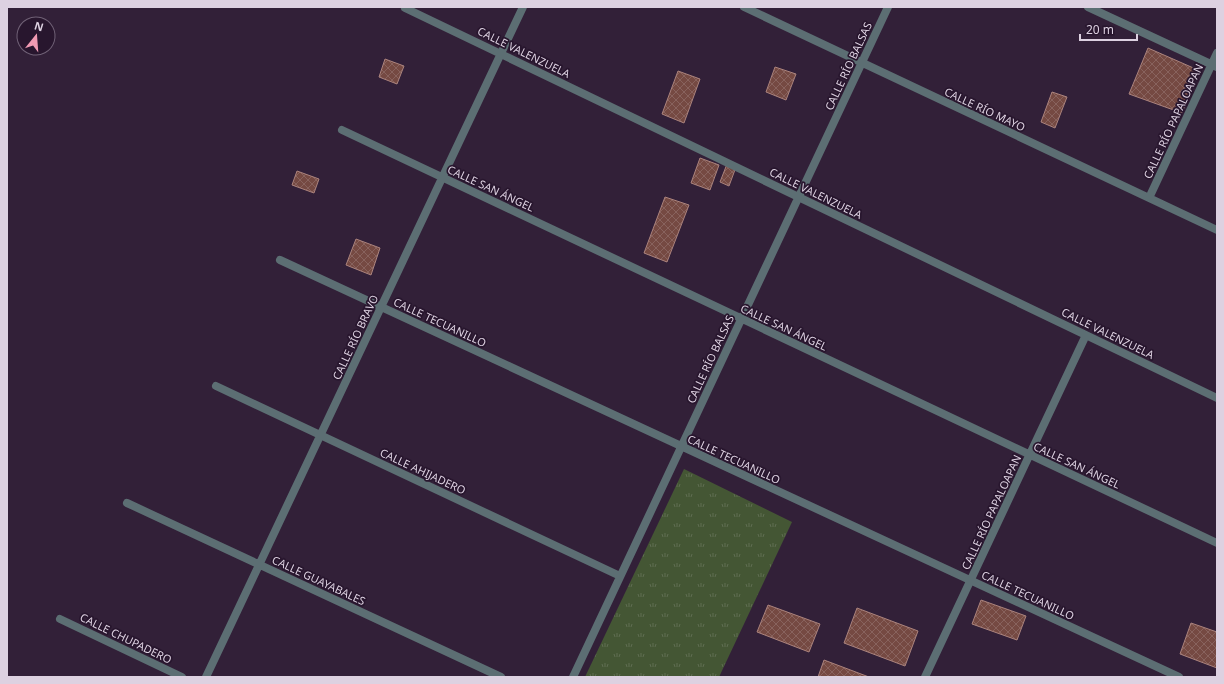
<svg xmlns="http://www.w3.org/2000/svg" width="1224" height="684" font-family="'Noto Sans',sans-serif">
<defs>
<pattern id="grass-tufts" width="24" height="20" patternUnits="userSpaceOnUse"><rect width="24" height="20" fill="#445634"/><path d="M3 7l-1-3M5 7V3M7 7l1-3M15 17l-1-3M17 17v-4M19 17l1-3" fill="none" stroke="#5f6d51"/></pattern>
<pattern id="building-cross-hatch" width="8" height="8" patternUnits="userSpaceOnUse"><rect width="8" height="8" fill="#754942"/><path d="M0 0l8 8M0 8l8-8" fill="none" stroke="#88625d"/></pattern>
</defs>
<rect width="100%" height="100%" fill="#322038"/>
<path fill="url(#grass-tufts)" d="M 684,469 L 792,522 L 719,677 L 585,677 Z"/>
<path fill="url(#building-cross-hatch)" stroke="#ab837d" d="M 1148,48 L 1198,70 L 1182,113 L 1129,94 Z
M 385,59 L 404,66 L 397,84 L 379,77 Z
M 775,67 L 796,74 L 786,100 L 766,92 Z
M 678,71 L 700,79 L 684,123 L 662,114 Z
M 1052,92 L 1067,97 L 1055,128 L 1041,122 Z
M 700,158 L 719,165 L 710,190 L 691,183 Z
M 727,164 L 736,167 L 729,186 L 720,182 Z
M 297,171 L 319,179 L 314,193 L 292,185 Z
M 665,197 L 689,205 L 667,262 L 644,253 Z
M 356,239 L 380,248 L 371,275 L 346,265 Z
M 981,600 L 1026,616 L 1017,640 L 972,624 Z
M 768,605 L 820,624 L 809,652 L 757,632 Z
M 857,608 L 918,631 L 905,666 L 844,643 Z
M 1191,623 L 1217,632 L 1217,668 L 1180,654 Z
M 824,660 L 869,677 L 818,677 Z"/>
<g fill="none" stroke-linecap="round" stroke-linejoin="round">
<path stroke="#5c6e73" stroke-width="8" d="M 744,7 L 1217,230
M 1088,7 L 1217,67
M 405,8 L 1217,398
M 342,130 L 1217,543
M 1149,198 L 1217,53
M 280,260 L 1179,677
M 216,386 L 620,576
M 127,503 L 501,677
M 60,619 L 182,677
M 206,677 L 523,7
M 573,677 L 888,7
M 925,677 L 1086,335"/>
</g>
<g text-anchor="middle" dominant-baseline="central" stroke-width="3.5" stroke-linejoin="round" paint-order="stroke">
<g font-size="11" fill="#ddd1e1" stroke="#28162e">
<text transform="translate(524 52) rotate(26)">CALLE VALENZUELA</text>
<text transform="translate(848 66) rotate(-65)">CALLE RÍO BALSAS</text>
<text transform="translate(985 109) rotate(25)">CALLE RÍO MAYO</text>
<text transform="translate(1173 121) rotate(-65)">CALLE RÍO PAPALOAPAN</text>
<text transform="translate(491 188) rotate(25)">CALLE SAN ÁNGEL</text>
<text transform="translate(816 193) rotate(26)">CALLE VALENZUELA</text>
<text transform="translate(440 322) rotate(25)">CALLE TECUANILLO</text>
<text transform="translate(784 327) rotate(25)">CALLE SAN ÁNGEL</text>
<text transform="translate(1108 333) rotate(26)">CALLE VALENZUELA</text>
<text transform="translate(355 337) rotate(-65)">CALLE RÍO BRAVO</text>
<text transform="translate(710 359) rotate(-65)">CALLE RÍO BALSAS</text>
<text transform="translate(734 459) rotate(25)">CALLE TECUANILLO</text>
<text transform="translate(1077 465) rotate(25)">CALLE SAN ÁNGEL</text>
<text transform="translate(423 471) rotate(25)">CALLE AHIJADERO</text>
<text transform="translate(991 512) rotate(-65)">CALLE RÍO PAPALOAPAN</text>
<text transform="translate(319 580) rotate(25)">CALLE GUAYABALES</text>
<text transform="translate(1028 595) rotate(25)">CALLE TECUANILLO</text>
<text transform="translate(126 638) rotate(26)">CALLE CHUPADERO</text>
</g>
</g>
<rect width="1224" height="684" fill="none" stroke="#ddd1e1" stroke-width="16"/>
<g transform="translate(36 36) rotate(17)"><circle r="19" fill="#28162e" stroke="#706176"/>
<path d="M0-3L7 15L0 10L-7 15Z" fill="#f19ab3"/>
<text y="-6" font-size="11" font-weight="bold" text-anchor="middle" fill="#ddd1e1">N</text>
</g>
<path d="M1080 34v6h57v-6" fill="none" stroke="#ddd1e1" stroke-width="2"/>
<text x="1086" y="34" font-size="12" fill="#ddd1e1" stroke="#28162e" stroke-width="3" paint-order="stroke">20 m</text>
</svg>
